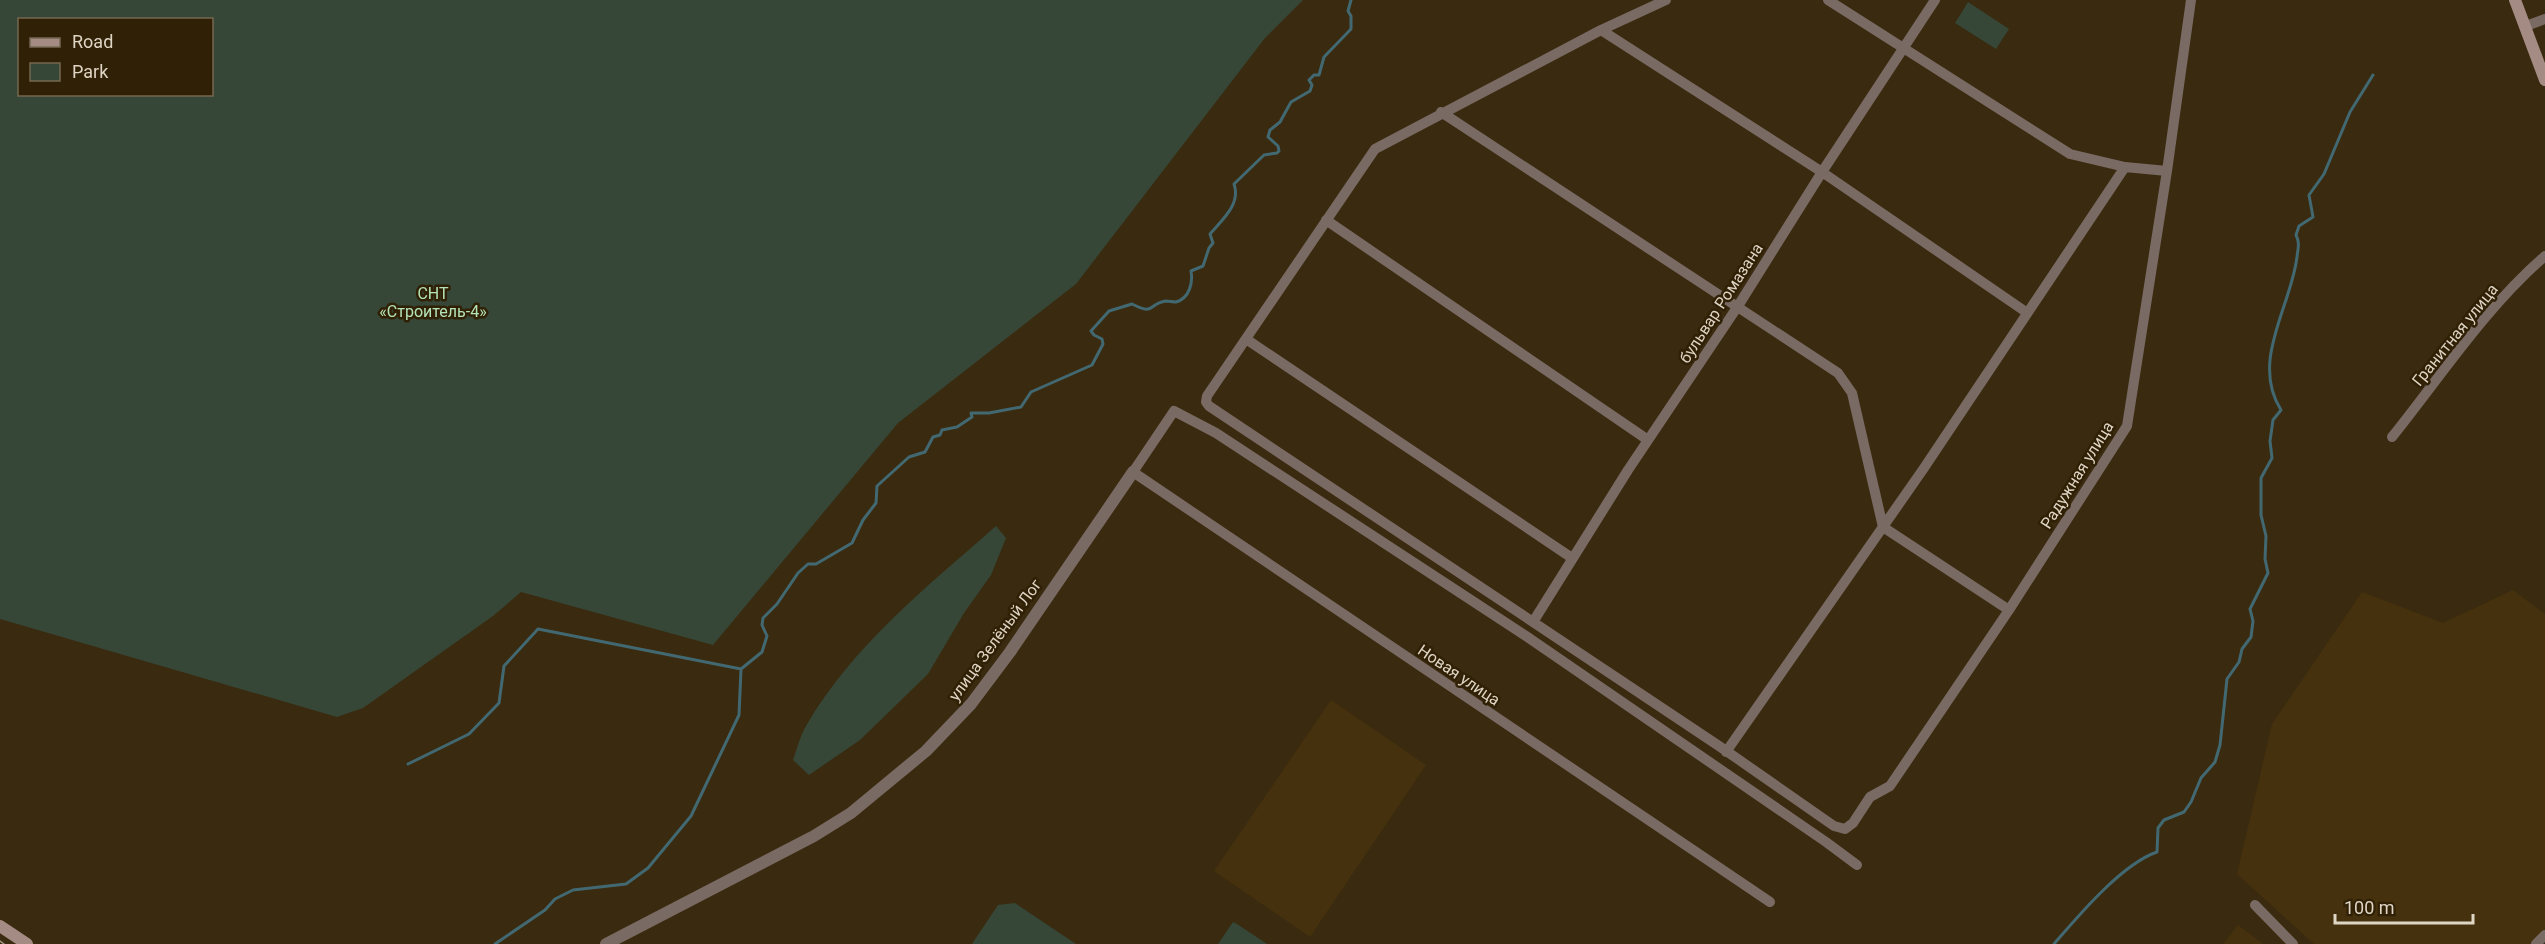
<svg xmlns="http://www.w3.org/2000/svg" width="2545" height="944" font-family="Roboto,sans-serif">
<rect width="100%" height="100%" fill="#3a2a0f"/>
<path fill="#45310d" d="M 2513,590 L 2545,614 L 2545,935 L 2537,944 L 2314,944 L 2237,874 L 2272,724 L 2362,592 L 2443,623 Z
M 1331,700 L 1426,765 L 1310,937 L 1214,871 Z
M 2238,925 L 2263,944 L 2223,944 Z"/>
<path fill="#364737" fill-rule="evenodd" d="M 0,0 L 1303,0 L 1265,38 L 1076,284 L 898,423 L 713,645 L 521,592 L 493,616 L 363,708 L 337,717 L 0,619 ZM 20,20 L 212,20 L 212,94 L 20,94 Z
M 1968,2 L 2009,29 L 1996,49 L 1955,23 Z
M 996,526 L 1006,538 L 991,575 L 964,613 L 928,674 L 860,740 L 809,775 L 793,760 C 797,749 800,736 806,726 C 853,645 927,587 996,526 Z
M 1015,903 L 1076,944 L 972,944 L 998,905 Z
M 1233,922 L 1237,924 L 1267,944 L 1218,944 Z"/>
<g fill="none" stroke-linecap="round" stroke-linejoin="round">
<path stroke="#426972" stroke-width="3" d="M 408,764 L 469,734 L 499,703 L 504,666 L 538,629 L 741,669
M 495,944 L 545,910 L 555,899 L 573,890 L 626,884 L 648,868 L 691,816 L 739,715 L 741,669 L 762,652 L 767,636 L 762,625 L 763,618 L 777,604 L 798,573 L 808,564 L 816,564 L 852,543 L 863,520 L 876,503 L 877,486 L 909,457 L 925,452 L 933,437 L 940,435 L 942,430 L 957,427 L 972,417 L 971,413 L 989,413 L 1021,407 L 1031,392 L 1092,365 L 1103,344 L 1102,339 L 1094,335 L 1091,331 L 1109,311 L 1132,304 C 1156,316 1147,304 1166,301 C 1169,301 1173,302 1176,302 C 1190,298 1193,282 1191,271 L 1203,266 L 1209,248 L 1213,243 L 1210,234 C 1223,219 1241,204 1234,184 L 1264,155 L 1277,153 L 1279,151 L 1278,146 L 1268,137 L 1270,130 L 1280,122 L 1291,102 L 1310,91 L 1312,85 L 1309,80 L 1314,75 L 1319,75 L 1324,57 L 1351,29 L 1351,16 L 1348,11 L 1351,0
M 2054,944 C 2079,915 2122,864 2157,852 L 2158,828 L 2164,820 L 2184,812 L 2191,802 L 2201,778 L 2215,762 L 2220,745 L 2227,679 L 2239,662 L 2242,649 L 2251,637 L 2253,621 L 2250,609 L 2268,573 L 2265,559 L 2266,536 L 2261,515 L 2261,478 L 2272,458 L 2270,441 L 2273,420 L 2281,410 C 2250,361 2291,307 2297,257 C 2298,248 2300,243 2296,235 L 2299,226 L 2313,217 L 2309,195 L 2324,174 L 2350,112 L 2373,75"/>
<path stroke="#796a64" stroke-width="10" d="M 1666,0 L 1601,30 L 1375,149 L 1207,396 L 1206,402 L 1209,406 L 1722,748 L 1834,826 L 1845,829 L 1853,823 L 1870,797 L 1890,786 L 2009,610 L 2127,426 L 2167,171 L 2191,0
M 1828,0 L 2070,154 L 2125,167 L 2167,171
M 2526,26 L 2545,19
M 1601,30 L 1822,172 L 2026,312
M 1441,112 L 1838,373 L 1852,393 L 1883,527 L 2009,610
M 1326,220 L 1648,440
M 1246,339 L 1572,558
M 2392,437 C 2441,376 2486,307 2545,256
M 1533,622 L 1628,470 L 1738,306 L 1822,172 L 1935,0
M 1726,752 L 1924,468 L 2125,167
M 1770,902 L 1133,472 L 1174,411 L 1216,433 L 1526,636 L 1826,842 L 1857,865
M 2255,905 L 2293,944
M 2536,944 L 2545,935"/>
<path stroke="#796a64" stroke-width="12" d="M 606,944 L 814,836 L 851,813 L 926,751 L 971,704 L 1010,652 L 1133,472"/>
<path stroke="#a48b83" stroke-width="12" d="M 2515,0 L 2545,80
M 0,926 L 27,944"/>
<path stroke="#a29682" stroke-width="1.5" d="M 0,941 L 4,944"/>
</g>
<g text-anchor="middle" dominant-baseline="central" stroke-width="5" stroke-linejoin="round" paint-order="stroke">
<g font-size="16" fill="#b5e3b8" stroke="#302005">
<text x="433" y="293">СНТ<tspan x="433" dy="18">«Строитель-4»</tspan></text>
</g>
<g font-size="16" fill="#dfd5c5" stroke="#302005">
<text transform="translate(1721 303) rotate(-57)">бульвар Ромазана</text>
<text transform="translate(2455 335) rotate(-51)">Гранитная улица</text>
<text transform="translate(2077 475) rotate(-58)">Радужная улица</text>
<text transform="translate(995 640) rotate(-54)">улица Зелёный Лог</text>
<text transform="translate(1459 675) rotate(34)">Новая улица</text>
</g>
</g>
<rect x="18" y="18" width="195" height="78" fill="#302005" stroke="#766852" stroke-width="1.5"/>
<rect x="30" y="38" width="30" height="9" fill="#a48b83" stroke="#766852" stroke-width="1.5"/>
<text x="72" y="48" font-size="18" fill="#dfd5c5">Road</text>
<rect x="30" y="63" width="30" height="18" fill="#364737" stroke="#766852" stroke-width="1.5"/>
<text x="72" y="78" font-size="18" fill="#dfd5c5">Park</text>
<path d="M2335 914v9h138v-9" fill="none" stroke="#dfd5c5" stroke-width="3"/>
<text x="2344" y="914" font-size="18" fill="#dfd5c5" stroke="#302005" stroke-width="4.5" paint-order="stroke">100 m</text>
</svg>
